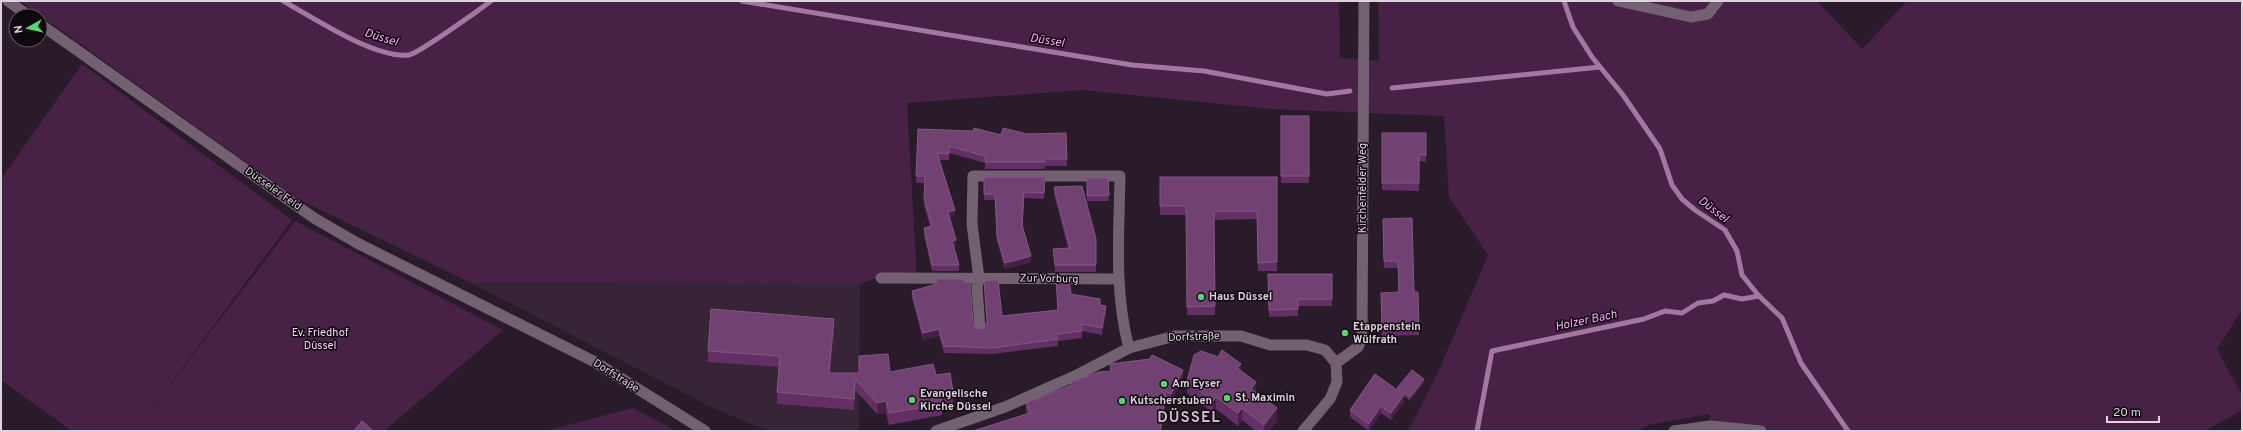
<svg xmlns="http://www.w3.org/2000/svg" width="2243" height="432" font-family="Overpass,sans-serif">
<rect width="100%" height="100%" fill="#2a1b2a"/>
<path fill="#372437" d="M 638,282 L 860,284 L 859,431 L 768,431 L 713,408 L 471,283 Z"/>
<path fill="#482147" d="M 20,1 L 1339,1 L 1340,58 L 1379,61 L 1378,1 L 1817,1 L 1862,49 L 1907,1 L 2242,1 L 2242,310 L 2217,349 L 2242,395 L 2242,410 L 2205,431 L 1711,431 L 1709,414 L 1648,425 L 1639,431 L 1408,431 L 1440,368 L 1488,255 L 1449,197 L 1444,116 L 1271,109 L 1083,90 L 907,103 L 917,279 L 877,278 L 860,284 L 471,283 L 294,197 Z
M 82,64 L 292,220 L 151,410 L 295,221 L 503,330 L 384,431 L 72,431 L 1,380 L 1,179 Z
M 633,408 L 676,431 L 545,431 Z"/>
<g fill="none" stroke-linecap="round" stroke-linejoin="round">
<path stroke="#a477a3" stroke-width="5" d="M 283,1 C 314,18 375,59 409,55 C 419,53 479,10 491,1
M 742,1 L 1132,65 L 1204,71 L 1327,94 L 1350,91
M 1564,1 L 1573,27 L 1592,57 L 1623,95 L 1660,149 L 1672,185 L 1682,199 L 1695,210 L 1725,230 L 1737,251 L 1742,275 L 1759,296 L 1782,318 L 1801,363 L 1848,431
M 1392,88 L 1600,67
M 1477,431 L 1492,351 L 1644,319 L 1665,311 L 1682,313 L 1698,303 L 1713,301 L 1724,295 L 1742,299 L 1759,296"/>
<path stroke="#736172" stroke-width="11" d="M 8,1 L 29,16
M 1618,1 L 1691,17 L 1708,14 L 1718,1
M 40,24 L 314,218 L 357,243 L 595,362 L 705,431
M 881,278 L 1118,279
M 980,329 L 977,287 L 979,278 L 972,224 L 973,176 L 1120,176 C 1119,234 1114,292 1129,348
M 1336,363 L 1358,347 L 1362,339 L 1364,1
M 936,431 L 1005,407 L 1077,375 L 1129,348 L 1175,336 L 1241,336 L 1270,345 L 1307,345 L 1325,350 L 1336,363 L 1337,382 L 1330,399 L 1303,431"/>
<path stroke="#736172" stroke-width="11" d="M 1674,431 L 1710,426 L 1761,431"/>
</g>
<path fill="#642f64" d="M 1281,116 L 1309,116 L 1309,183 L 1281,183 Z
M 918,129 L 1001,135 L 1066,133 L 1067,166 L 1045,166 L 1045,169 L 985,169 L 985,163 L 949,153 L 949,160 L 939,160 L 955,216 L 949,218 L 956,246 L 954,247 L 959,265 L 959,271 L 932,271 L 924,235 L 924,228 L 930,226 L 924,205 L 925,183 L 916,183 Z
M 1382,133 L 1426,133 L 1426,162 L 1419,161 L 1419,191 L 1382,190 Z
M 984,177 L 1045,177 L 1044,199 L 1024,198 L 1023,226 L 1031,262 L 1005,269 L 997,241 L 995,200 L 984,200 Z
M 1160,177 L 1277,177 L 1277,271 L 1258,271 L 1257,219 L 1214,220 L 1215,315 L 1187,315 L 1186,215 L 1160,215 Z
M 1087,178 L 1108,178 L 1109,201 L 1087,201 Z
M 1054,187 L 1096,239 L 1096,272 L 1055,272 L 1053,249 L 1068,248 L 1054,194 Z
M 1383,219 L 1414,292 L 1418,292 L 1419,335 L 1382,336 L 1381,293 L 1398,292 L 1398,268 L 1384,268 Z
M 1268,274 L 1332,274 L 1332,306 L 1298,306 L 1298,316 L 1269,317 Z
M 936,279 L 973,323 L 974,327 L 980,329 L 984,328 L 987,323 L 984,281 L 1002,316 L 1058,310 L 1056,279 L 1071,294 L 1100,305 L 1106,312 L 1102,335 L 1082,331 L 1082,338 L 1058,341 L 1058,346 L 992,354 L 944,353 L 939,336 L 923,340 L 912,298 L 912,291 L 936,285 Z
M 834,330 L 830,373 L 859,373 L 890,372 L 936,375 L 953,392 L 953,403 L 942,405 L 942,415 L 889,425 L 886,413 L 877,414 L 855,390 L 854,410 L 777,404 L 777,392 L 779,367 L 708,362 L 708,351 Z
M 1110,364 L 1183,378 L 1171,402 L 1166,399 L 1161,431 L 973,431 L 1027,414 L 1026,411 L 1026,403 L 1071,385 L 1071,382 L 1110,371 Z
M 1241,370 L 1277,421 L 1269,431 L 1256,431 L 1242,420 L 1238,426 L 1216,409 L 1213,413 L 1187,393 L 1187,381 Z
M 1424,383 L 1410,401 L 1404,396 L 1404,402 L 1391,420 L 1381,413 L 1369,431 L 1350,417 L 1350,410 L 1397,390 L 1397,388 Z"/>
<path fill="#472047" d="M 955,210 L 955,216 L 948,218 L 948,212 Z
M 956,240 L 956,246 L 952,247 L 952,241 Z
M 1031,256 L 1031,262 L 1005,269 L 1005,263 Z
M 1106,306 L 1106,312 L 1102,335 L 1102,328 Z
M 834,319 L 834,330 L 829,384 L 829,373 Z
M 939,329 L 939,336 L 923,340 L 923,333 Z
M 1241,364 L 1241,376 L 1237,368 Z
M 1183,370 L 1183,378 L 1171,402 L 1171,394 Z
M 1424,379 L 1424,383 L 1410,401 L 1410,397 Z
M 1256,382 L 1256,395 L 1251,389 Z
M 1166,391 L 1166,399 L 1161,431 L 1160,431 Z
M 1404,395 L 1404,402 L 1391,420 L 1391,413 Z
M 1216,397 L 1216,409 L 1213,413 L 1213,401 Z
M 886,401 L 886,413 L 877,414 L 877,403 Z
M 1381,406 L 1381,413 L 1369,431 L 1369,424 Z
M 1242,408 L 1242,420 L 1238,426 L 1238,413 Z
M 1277,408 L 1277,421 L 1269,431 L 1264,431 L 1264,425 Z"/>
<path fill="#714171" stroke="#825882" d="M 1281,116 L 1309,116 L 1309,176 L 1281,176 Z
M 974,128 L 1001,135 L 1003,128 L 1027,134 L 1066,133 L 1067,159 L 1045,159 L 1045,162 L 985,162 L 985,156 L 949,146 L 949,154 L 937,153 L 955,210 L 948,212 L 956,240 L 952,241 L 959,265 L 932,265 L 924,228 L 932,226 L 924,198 L 925,176 L 916,176 L 918,129 L 973,131 Z
M 1382,133 L 1426,133 L 1426,155 L 1419,154 L 1419,183 L 1382,183 Z
M 984,177 L 1045,177 L 1044,193 L 1024,192 L 1022,225 L 1031,256 L 1005,263 L 997,236 L 995,194 L 984,194 Z
M 1160,177 L 1277,177 L 1277,262 L 1258,263 L 1257,211 L 1214,211 L 1215,306 L 1187,307 L 1186,206 L 1160,206 Z
M 1087,178 L 1108,178 L 1109,195 L 1087,196 Z
M 1082,186 L 1096,239 L 1096,265 L 1055,265 L 1053,249 L 1070,248 L 1054,187 Z
M 1412,218 L 1414,292 L 1418,292 L 1419,329 L 1382,329 L 1381,293 L 1399,292 L 1398,261 L 1384,261 L 1383,219 Z
M 1268,274 L 1332,274 L 1332,299 L 1298,299 L 1298,309 L 1269,310 Z
M 936,279 L 963,279 L 964,282 L 970,282 L 973,323 L 974,327 L 980,329 L 984,328 L 987,322 L 984,281 L 998,280 L 1002,316 L 1058,310 L 1056,279 L 1069,279 L 1071,294 L 1100,299 L 1100,305 L 1106,306 L 1102,328 L 1081,324 L 1082,331 L 1057,334 L 1058,339 L 992,348 L 944,346 L 939,329 L 923,333 L 912,291 L 937,284 Z
M 711,309 L 834,319 L 829,373 L 859,373 L 859,356 L 888,354 L 890,372 L 933,364 L 936,375 L 950,373 L 953,392 L 940,394 L 942,404 L 889,413 L 886,401 L 877,403 L 855,379 L 854,399 L 777,392 L 780,356 L 708,351 Z
M 1222,350 L 1241,364 L 1237,368 L 1256,382 L 1251,389 L 1277,408 L 1264,425 L 1242,408 L 1238,413 L 1216,397 L 1213,401 L 1187,381 L 1194,355 L 1201,351 L 1218,357 Z
M 1152,355 L 1183,370 L 1171,394 L 1166,391 L 1160,431 L 1036,431 L 1036,430 L 1034,431 L 973,431 L 1030,413 L 1026,403 L 1072,385 L 1071,382 L 1099,372 L 1111,371 L 1110,364 L 1150,359 Z
M 1412,370 L 1424,379 L 1410,397 L 1397,388 Z
M 1375,374 L 1404,395 L 1391,413 L 1381,406 L 1369,424 L 1350,410 Z
M 362,421 L 372,430 L 371,431 L 354,431 Z"/>
<g fill="#57d570" stroke="#0f080e" stroke-width="1.5">
<circle cx="1201" cy="297" r="4"/>
<circle cx="1345" cy="333" r="4"/>
<circle cx="1164" cy="384" r="4"/>
<circle cx="1227" cy="398" r="4"/>
<circle cx="912" cy="400" r="4"/>
<circle cx="1122" cy="401" r="4"/>
</g>
<g text-anchor="middle" dominant-baseline="central" stroke-width="3" stroke-linejoin="round" paint-order="stroke">
<g font-size="11" fill="#ded3dd" stroke="#0f080e">
<text transform="translate(1363 188) rotate(-90)">Kirchenfelder Weg</text>
<text transform="translate(273 189) rotate(35)">Düsseler Feld</text>
<text transform="translate(1049 279) rotate(1)">Zur Vorburg</text>
<text transform="translate(1194 337) rotate(-2)">Dorfstraße</text>
<text transform="translate(616 376) rotate(32)">Dorfstraße</text>
</g>
<g font-size="11" font-weight="bold" fill="#ded3dd" stroke="#0f080e" text-anchor="start">
<text x="1209" y="297">Haus Düssel</text>
<text x="1353" y="327">Etappenstein<tspan x="1353" dy="13">Wülfrath</tspan></text>
<text x="1172" y="384">Am Eyser</text>
<text x="920" y="394">Evangelische<tspan x="920" dy="13">Kirche Düssel</tspan></text>
<text x="1235" y="398">St. Maximin</text>
<text x="1130" y="401">Kutscherstuben</text>
</g>
<g font-size="11" fill="#fad8f8" stroke="#0f080e">
<text x="320" y="333">Ev. Friedhof<tspan x="320" dy="13">Düssel</tspan></text>
</g>
<g font-size="12" font-style="italic" fill="#ffaafd" stroke="#0f080e">
<text transform="translate(381 38) rotate(17)">Düssel</text>
<text transform="translate(1047 41) rotate(9)">Düssel</text>
<text transform="translate(1713 210) rotate(37)">Düssel</text>
<text transform="translate(1586 321) rotate(-12)">Holzer Bach</text>
</g>
<g font-size="15" font-weight="bold" letter-spacing="1" fill="#ceb9cd" stroke="#0f080e">
<text x="1189" y="418">DÜSSEL</text>
</g>
</g>
<rect width="2243" height="432" fill="none" stroke="#ded3dd" stroke-width="4"/>
<g transform="translate(28 28) rotate(262)"><circle r="19" fill="#0f080e" stroke="#625961"/>
<path d="M0-3L7 15L0 10L-7 15Z" fill="#57d570"/>
<text y="-6" font-size="11" font-weight="bold" text-anchor="middle" fill="#ded3dd">N</text>
</g>
<path d="M2107 416v6h52v-6" fill="none" stroke="#ded3dd" stroke-width="2"/>
<text x="2113" y="416" font-size="12" fill="#ded3dd" stroke="#0f080e" stroke-width="3" paint-order="stroke">20 m</text>
</svg>
